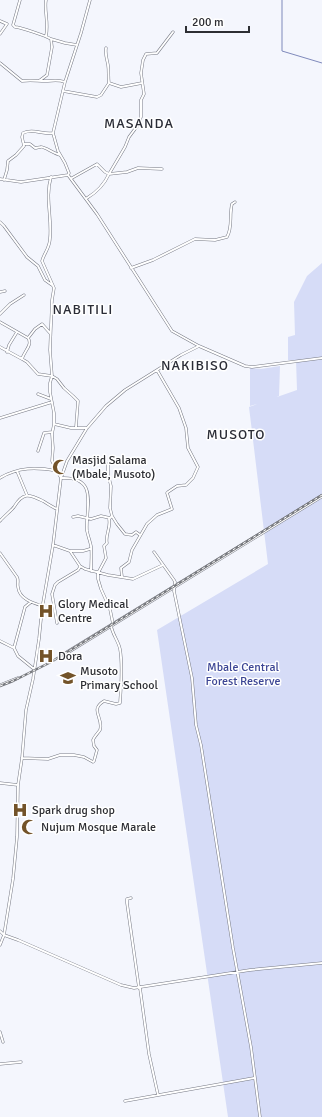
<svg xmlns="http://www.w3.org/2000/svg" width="322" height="1117" font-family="Signika,sans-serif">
<rect width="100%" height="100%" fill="#f4f6fd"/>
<path fill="#d6dcf7" d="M 322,263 L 322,1117 L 228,1117 L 157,630 L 268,564 L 249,407 L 257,404 L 250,406 L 250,368 L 261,369 L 280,366 L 279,396 L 277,397 L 297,390 L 296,360 L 288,360 L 288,337 L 295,335 L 294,302 L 307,276 Z"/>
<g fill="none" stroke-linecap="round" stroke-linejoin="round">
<path stroke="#7f89bb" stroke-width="1" d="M 282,0 L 282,51 L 322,63"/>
<g stroke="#767984" stroke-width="3">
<path id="minor" d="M 20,0 L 13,25 L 15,27 C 20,27 46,36 51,39 L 52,47 L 47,75 L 39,81
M 46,0 C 44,11 49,23 46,36
M 90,0 L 81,33 L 65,82 L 53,133 L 58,151 L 65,163 L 69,173 L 68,175 L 97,214 L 172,331 L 199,346 L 245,366 L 252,367 L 322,358
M 0,21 L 7,24 L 0,34
M 51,39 L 65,43 L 77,45
M 0,63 L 22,81 C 30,80 37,81 45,81 C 53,81 57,79 65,82
M 109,83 L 121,87 L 142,83
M 63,91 L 97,97 L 101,95 L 109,83 C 108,77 109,71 108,65 C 107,59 105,55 106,48
M 24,144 L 30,144 L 35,148 C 37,148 39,147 41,147 C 43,146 55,154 60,155
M 162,169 L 138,168 L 127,172 L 109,174 L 125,147 L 129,137 L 138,125 L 141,117 L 141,100 L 144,94 L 141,73 L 143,60 L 146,54 L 157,53 L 173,32
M 51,177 C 45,197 52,217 50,238 C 50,248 44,253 42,261 L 54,288 L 52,300 L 50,350 L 52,376 L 50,383 L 50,392 L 54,413 L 54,424 L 52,434 L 53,448 L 52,461 L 61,478 C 100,476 85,508 87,531 C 88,536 90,541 91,546 C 92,554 91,563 91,571
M 72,178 L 97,164 L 105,172 L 109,174 C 104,185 97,192 87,198
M 0,179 L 21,182 L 68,175
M 4,180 L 7,170 L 8,161 L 16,155 L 24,146 L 22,137 L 23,133 C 33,128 43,135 53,133
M 0,222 L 4,226 L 27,257 L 38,266 L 45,280 L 52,285
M 131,268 L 153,260 L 195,239 L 215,240 L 227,237 C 233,227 229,215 232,204 L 235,202
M 0,292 L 5,291
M 0,314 L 10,304 L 24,295
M 0,322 L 28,338 L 35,329 L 42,324 L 50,333
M 28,338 C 33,345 24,351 22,359 L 27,362 L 38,374 L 52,376 L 57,379 L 64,388 L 73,396 L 78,401 L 76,427
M 0,347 L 22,359
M 7,352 L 9,345 L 17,332
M 38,394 L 51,399
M 0,418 L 52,402
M 54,424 L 71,428 L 87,428
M 38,451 L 44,433 L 52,432
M 108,464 L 108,474 L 111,486 L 110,508 L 112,516 L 117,524 L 125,534 L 132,535 L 136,532 L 140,535
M 17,471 L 27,495
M 0,478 C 18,467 36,467 57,471
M 112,516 L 109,519 C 111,528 105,535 107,543 L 104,546 L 106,558 L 98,573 L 98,579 L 101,589 L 110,609 L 113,624
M 73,517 L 78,516 L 91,519 L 101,516 L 110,518
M 0,521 C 4,516 10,512 14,507 C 23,492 29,494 43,501 C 48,504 52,507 57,509
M 53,545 L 70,551 L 80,566 L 85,569 L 108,575 L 133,579 L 163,565
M 71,551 L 83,551 L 90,549
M 154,552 L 174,580 L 175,582 L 174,591 L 192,678 L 196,725 L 201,745 L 233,948 L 251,1047 L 260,1117
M 0,553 L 17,577 C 19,581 17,583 18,587 C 19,599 33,603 43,606
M 122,577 L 121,568 L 129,562 L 132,550 L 147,524 L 157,515 L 172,509 L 167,493 L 168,492 L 177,486 L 186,485 L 193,478 L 198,467 L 188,448 L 186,428 L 179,408 L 157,370
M 31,602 L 25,607 L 14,648 L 18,656 L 34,669
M 57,623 L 52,594 L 55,585 L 58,582 L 78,570 L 80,567
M 0,641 L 14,648
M 0,685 L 18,678
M 22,758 L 48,759 L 60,755 L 74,755 L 84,757 L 93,762 L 94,761 L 97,750 L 94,746 L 93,740 C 94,737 98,733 100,730 C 104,718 89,710 104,701 L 116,704 L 120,703 C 121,686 123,666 120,649 C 118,640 112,634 111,625
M 0,783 L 18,785
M 131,898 L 127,899 L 127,903 L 139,988
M 0,931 L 4,935 L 18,940 L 121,985 L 134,988 L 250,970 L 322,963
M 0,945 L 4,935 L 13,879 L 17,837 L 18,785 L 22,758 L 26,710 L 33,679 L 39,639 L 42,609 L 53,545 L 61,478 L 67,461 L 87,428 L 106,406 L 125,390 L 181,355 L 199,346
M 140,988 L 149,1054 L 158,1095
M 0,1032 L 3,1042
M 0,1064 L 21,1062
M 125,1101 L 254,1078"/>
</g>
<g stroke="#767984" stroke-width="4">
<path id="secondary" d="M 63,655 L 322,496"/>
</g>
<use href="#minor" stroke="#fff" stroke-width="2"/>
<use href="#secondary" stroke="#fff" stroke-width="3"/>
<g stroke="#77797e" stroke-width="2.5">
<path id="rail" d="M 0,686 L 13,681 L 51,662 L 322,495"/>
</g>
<use href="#rail" stroke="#fff" stroke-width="1" stroke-dasharray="3" stroke-linecap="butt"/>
</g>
<defs>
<g id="mosque-bare" transform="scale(1.2)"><path d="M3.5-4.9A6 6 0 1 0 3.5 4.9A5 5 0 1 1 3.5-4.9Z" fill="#735329" stroke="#fff" stroke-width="2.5" paint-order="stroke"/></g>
<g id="hospital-bare" transform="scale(1.2)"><path d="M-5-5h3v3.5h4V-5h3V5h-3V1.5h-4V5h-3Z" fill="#735329" stroke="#fff" stroke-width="2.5" paint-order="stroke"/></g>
<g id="school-bare" transform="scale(1.2)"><path d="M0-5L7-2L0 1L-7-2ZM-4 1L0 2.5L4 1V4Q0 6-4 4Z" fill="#735329" stroke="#fff" stroke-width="2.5" paint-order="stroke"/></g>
</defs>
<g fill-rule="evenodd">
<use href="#mosque-bare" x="60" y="467"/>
<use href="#hospital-bare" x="46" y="611"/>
<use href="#hospital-bare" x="46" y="656"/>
<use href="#school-bare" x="68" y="678"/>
<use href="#hospital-bare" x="20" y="810"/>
<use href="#mosque-bare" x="29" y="827"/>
</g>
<g text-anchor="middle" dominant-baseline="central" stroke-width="3" stroke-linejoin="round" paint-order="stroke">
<g font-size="12" fill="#2d2e33" stroke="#fff" text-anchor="start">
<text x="72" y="460">Masjid Salama<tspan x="72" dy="14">(Mbale, Musoto)</tspan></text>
<text x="58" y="604">Glory Medical<tspan x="58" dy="14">Centre</tspan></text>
<text x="58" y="656">Dora</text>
<text x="80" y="671">Musoto<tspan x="80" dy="14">Primary School</tspan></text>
<text x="32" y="810">Spark drug shop</text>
<text x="41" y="827">Nujum Mosque Marale</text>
</g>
<g font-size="12" fill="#3c4594" stroke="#fff">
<text x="243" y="667">Mbale Central<tspan x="243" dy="14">Forest Reserve</tspan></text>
</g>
<g font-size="14" letter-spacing="1" fill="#2b2d37" stroke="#fff">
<text x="139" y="123">MASANDA</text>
<text x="83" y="309">NABITILI</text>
<text x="195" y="365">NAKIBISO</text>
<text x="236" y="434">MUSOTO</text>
</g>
</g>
<path d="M186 26v6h63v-6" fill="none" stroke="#2d2e33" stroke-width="2"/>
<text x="192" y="26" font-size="12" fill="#2d2e33" stroke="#ffffff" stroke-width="3" paint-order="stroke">200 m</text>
</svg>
